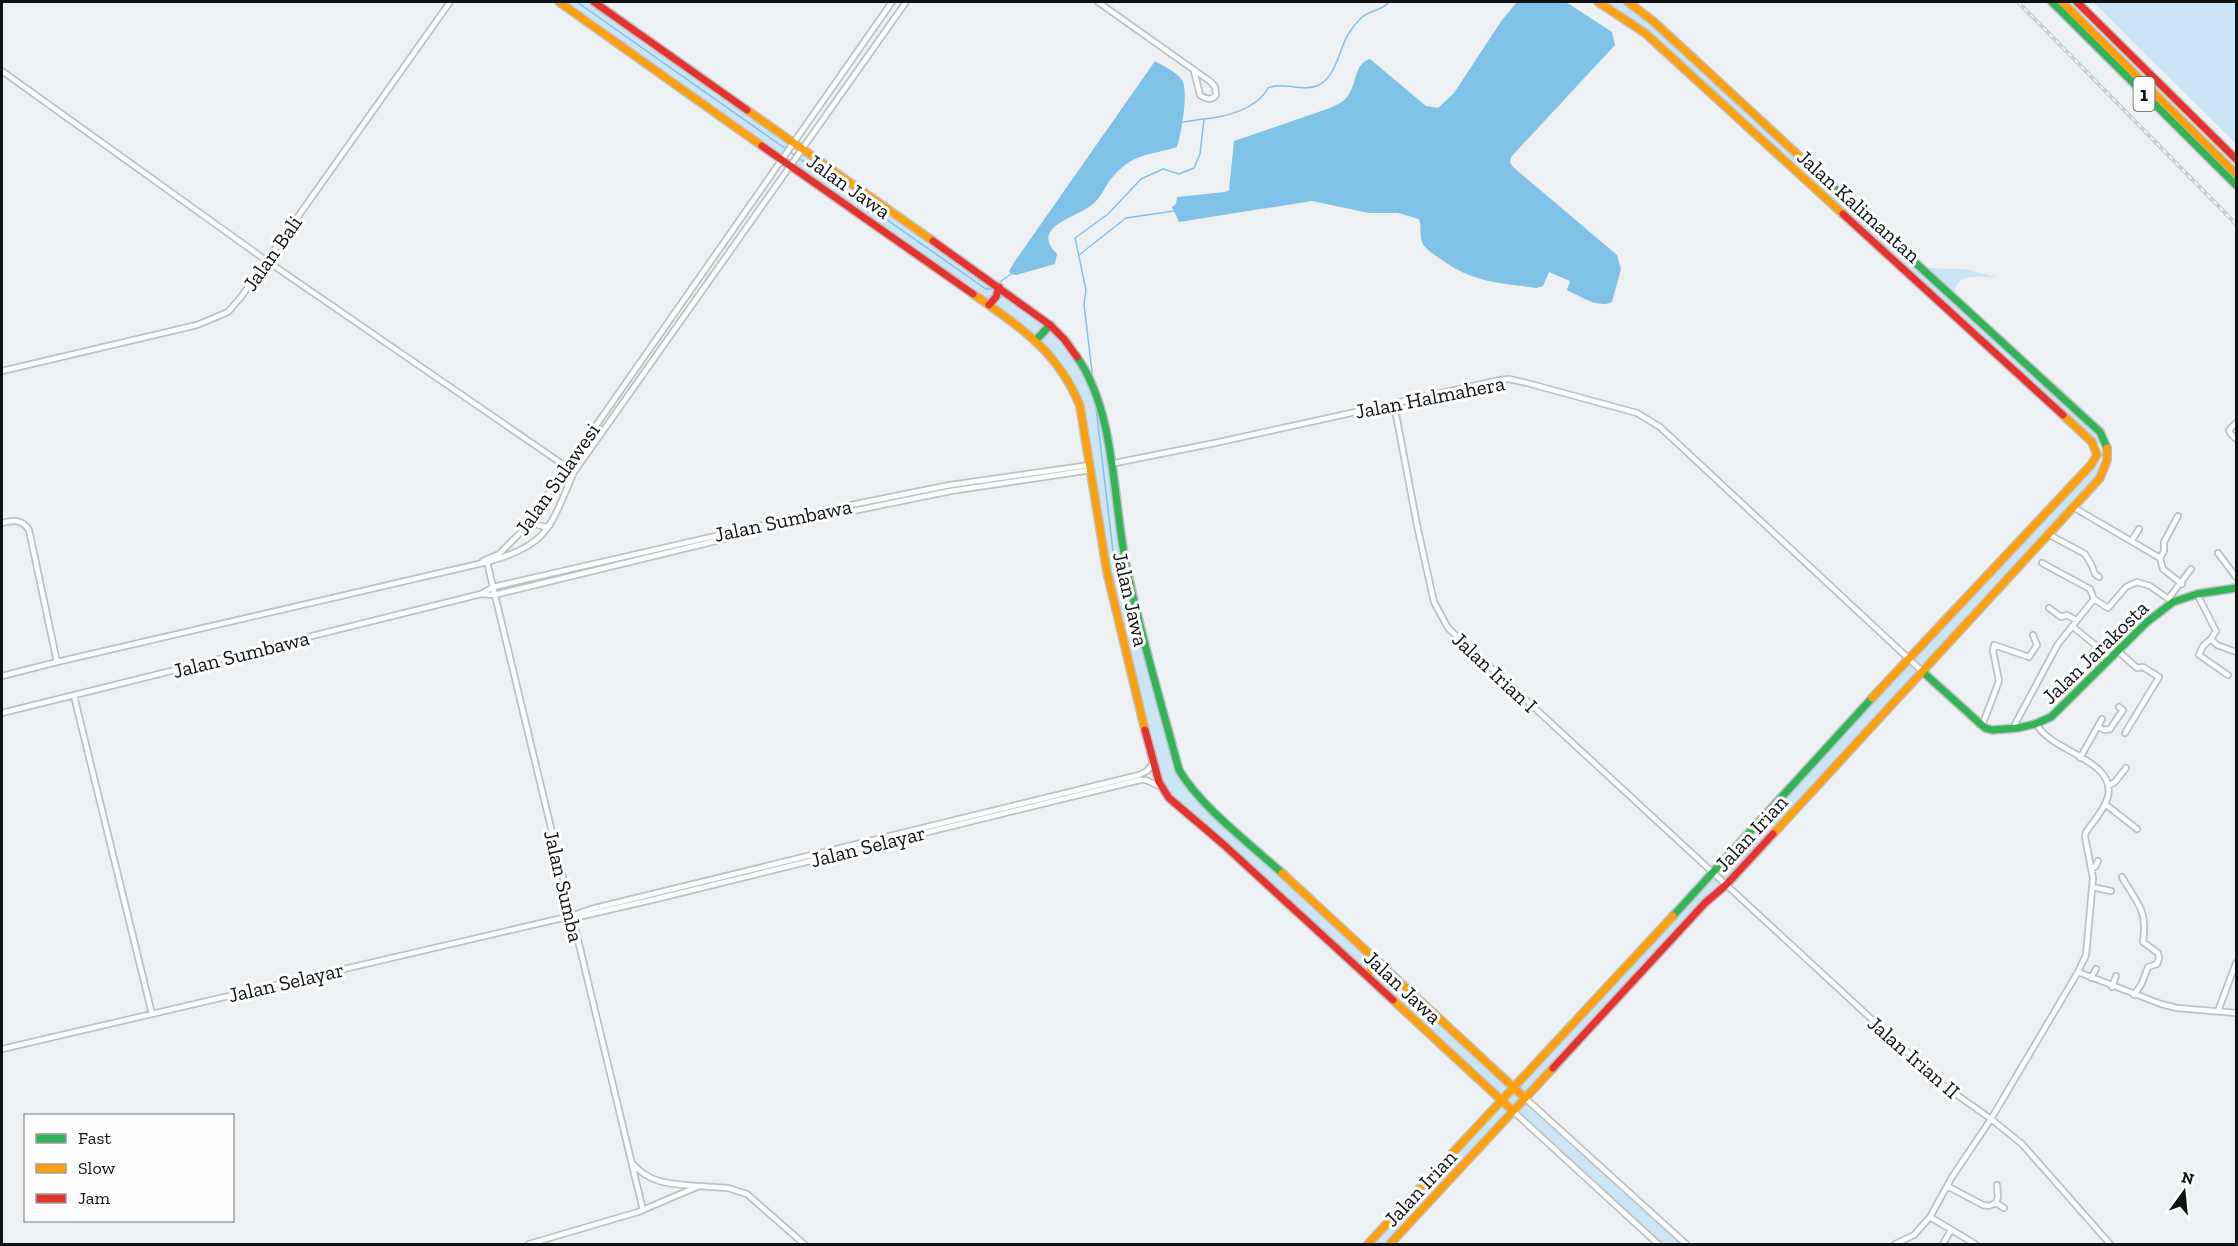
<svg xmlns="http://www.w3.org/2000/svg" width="2238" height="1246" font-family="'Zilla Slab',serif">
<rect width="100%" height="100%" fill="#edf1f4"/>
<path fill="#cbe5f6" d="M 559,2 L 594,2 L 794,142 L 782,159 Z
M 1598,2 L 1628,2 L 1923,268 L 1965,269 L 1997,277 C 1978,278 1955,271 1954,297 L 2100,432 L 2102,439 L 2100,443 L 2095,444 L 1645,33 Z
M 2093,2 L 2236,2 L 2236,144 Z
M 802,148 L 1050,325 L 1075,352 L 1102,409 L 1128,577 L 1140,623 L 1120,628 L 1080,406 L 1048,350 L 790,165 Z
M 2093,463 L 2102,466 L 2104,472 L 1526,1098 L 1686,1244 L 1658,1244 L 1513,1111 L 1390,1244 L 1369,1244 L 1502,1101 L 1163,788 L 1122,635 L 1142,630 L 1184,779 L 1515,1088 Z"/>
<path fill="#80c1e8" d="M 1517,2 L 1566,2 L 1612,32 L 1615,45 L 1511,157 L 1510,162 L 1513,167 L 1617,255 L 1621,269 L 1612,302 C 1598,309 1580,296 1567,290 L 1570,281 L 1549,272 L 1543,286 L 1536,288 C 1496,282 1473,283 1439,258 C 1433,254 1425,249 1422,242 C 1419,235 1422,227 1419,219 L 1398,213 L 1369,213 L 1312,201 L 1179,222 L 1172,207 L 1176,204 L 1177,197 L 1225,192 L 1229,190 L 1234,141 L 1330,108 C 1338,104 1344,102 1349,94 C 1357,82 1354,64 1370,59 L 1426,106 L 1438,108 L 1454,93 L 1502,20 Z
M 1155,61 C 1163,66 1177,72 1182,80 C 1189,91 1181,135 1177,147 C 1148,156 1132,153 1111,179 C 1105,186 1102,196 1095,202 C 1080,218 1028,225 1057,254 L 1055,264 L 1016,275 L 1011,274 L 1009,271 L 1015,261 Z"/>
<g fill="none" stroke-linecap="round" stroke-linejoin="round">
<path stroke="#80c1e8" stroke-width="1.5" d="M 577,2 L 786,149
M 1183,122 L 1203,119
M 790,152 L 986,289 L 992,289
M 1079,255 L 1126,218 L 1174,211
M 1000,282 L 1011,274
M 1093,380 L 1084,305 L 1086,290 L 1075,238 L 1108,214 L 1141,179 L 1163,169 L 1179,174 L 1194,168 L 1200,154 L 1204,119 C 1226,117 1257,109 1268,88 C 1283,81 1303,93 1319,85 C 1337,76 1339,48 1349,33 C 1352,28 1357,22 1361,18 C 1369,10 1382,11 1389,2
M 1095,399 L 1114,560 L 1131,623"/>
<g stroke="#bec1c4" stroke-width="8">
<path id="street" d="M 1098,2 L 1211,82 L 1215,87 L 1216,95 C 1211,101 1206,99 1200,95 L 1194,71
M 2,71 L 267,261 L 574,472
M 2,371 L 197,325 L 228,312 L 241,297 L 450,2
M 1394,404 L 1418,530 L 1434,602 L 1448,628 L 1943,1085 L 1991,1119 L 2022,1144 L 2110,1244
M 2236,423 L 2229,430 L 2231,434 L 2236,439
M 1110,464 L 1215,443 L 1500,380 L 1509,379 L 1527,383 L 1637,413 L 1660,427 L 1923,672
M 2073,507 L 2160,558 L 2163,569 L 2182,584
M 533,516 L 538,525 L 545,527 L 550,525
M 2,523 C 13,520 22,519 29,530 L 57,662 L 487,562 C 550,545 550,526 574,472 L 906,2
M 2048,534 L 2085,554 L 2091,564 L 2095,574 L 2099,577
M 2132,540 L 2139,529
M 2218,553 L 2236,577
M 2160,558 L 2164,551 L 2164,542 L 2178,516
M 483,561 L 499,554 L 523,530 L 892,2
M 487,562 L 643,1210
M 2042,563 L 2090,589 L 2094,599
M 481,594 L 493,587 L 846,506 L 950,485 L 1090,465
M 2197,594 L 2216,631 L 2211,639 L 2217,645 L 2236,652
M 2169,598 L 2191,569
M 2049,608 L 2061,617 L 2067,615 L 2076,620
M 2072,626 L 2111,658
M 2211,639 L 2203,646 L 2199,655 L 2228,675
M 2118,651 L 2137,668 L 2143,667 L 2159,677 L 2125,733
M 2,676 L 57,662
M 74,696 L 152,1014
M 2,713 L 481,594 L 494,595 L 757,531 L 848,512 L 951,491 L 1091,470
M 1982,726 L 1999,681 L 1993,651 L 1994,645 L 2029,657 L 2037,645 L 2033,635
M 2098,726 L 2104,730 L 2110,729 L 2123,710 L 2119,707
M 2013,728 L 2058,644 L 2094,599 L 2108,608 L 2126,587 L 2137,582 L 2150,586 L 2173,602
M 2080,758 L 2102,719
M 1153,763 L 1147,771 L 1139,775 L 591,909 L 571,916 L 578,917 L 656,899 L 1140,780 L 1146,780 L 1161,787
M 2108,786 L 2115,782 L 2126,768
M 2105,804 L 2137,829
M 2091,869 L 2095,867 L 2098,861
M 2122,877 C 2137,904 2148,909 2143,942 L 2158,953 L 2159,958 L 2157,964 L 2148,967 L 2142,983 L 2134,995
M 2092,887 L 2111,891
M 2078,972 L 2161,1004 L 2177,1008 L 2236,1013
M 2091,978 L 2096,969
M 2112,987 L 2116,976
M 2218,1011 L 2236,963
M 2,1049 L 571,916
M 1525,1098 L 1686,1244
M 1513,1111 L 1658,1244
M 633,1164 C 650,1184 672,1184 696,1186
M 1947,1186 L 1983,1205 L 1989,1206 L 1996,1203 L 2004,1208
M 1996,1203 L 1998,1197 L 1997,1185
M 1930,1217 L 1975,1244
M 529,1244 L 638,1212 L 699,1186 L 728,1188 L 747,1194 L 804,1244
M 1895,1244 L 1914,1235 L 1930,1217 L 1952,1177 L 1991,1119 L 2078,972 L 2086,955 L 2093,878 L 2085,837 L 2086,832 C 2093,822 2105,809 2108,796 C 2116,760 2052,752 2037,725
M 1943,1244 L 1951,1230"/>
</g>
<g stroke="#bec1c4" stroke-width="10">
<path id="fast" d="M 2052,2 L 2236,185
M 1823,178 L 2100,432 L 2107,448
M 1036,340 L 1050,325
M 1077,357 C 1118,416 1112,509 1129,579 C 1143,643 1162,706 1179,770 C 1201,807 1249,843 1282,873
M 1923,672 L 1985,728 L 1992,730 L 2018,728 L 2035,724 L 2051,717 L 2147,622 L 2173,602 L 2197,594 L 2236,588
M 1673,916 L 1872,698"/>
</g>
<g stroke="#bec1c4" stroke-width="10">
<path id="slow" d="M 559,2 L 762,146
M 1598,2 L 1645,33 L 1843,214
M 1628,2 L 1653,21 L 1823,178
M 2062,2 L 2236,174
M 747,110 L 933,241
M 973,294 C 1020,327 1058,351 1080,406 L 1107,572 L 1145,730
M 1872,698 L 2091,465 L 2097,455 L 2092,442 L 2063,415
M 1773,834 L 2100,478 L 2107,460 L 2107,448
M 1282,873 L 1525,1098
M 1366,975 L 1380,963
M 1393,1000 L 1513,1111
M 1368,1244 L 1673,916
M 1390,1244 L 1553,1068"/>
</g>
<g stroke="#bec1c4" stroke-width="10">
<path id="jam" d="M 594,2 L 747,110
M 2077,2 L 2236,159
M 762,146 L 973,294
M 1843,214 L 2063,415
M 933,241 L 1050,325 L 1064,339 L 1077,357
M 989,305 L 996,297 L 999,287
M 1145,730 L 1159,782 L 1169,798 L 1223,844 L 1393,1000
M 1553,1068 L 1705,903 L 1726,885 L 1773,834"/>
</g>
<use href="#street" stroke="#fcfdfd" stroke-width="4.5"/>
<use href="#fast" stroke="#30b455" stroke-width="7"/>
<use href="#slow" stroke="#ff9f0a" stroke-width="7"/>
<use href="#jam" stroke="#e5322d" stroke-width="7"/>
<g stroke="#cccdce" stroke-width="4">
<path id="rail" d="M 2018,2 L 2236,224"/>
</g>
<use href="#rail" stroke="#fefefe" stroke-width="1.5" stroke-dasharray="4.5" stroke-linecap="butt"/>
</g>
<g text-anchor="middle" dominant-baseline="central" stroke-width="6" stroke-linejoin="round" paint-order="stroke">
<rect fill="#fefefe" stroke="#57595a" stroke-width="1.5" x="2133.5" y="77" width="21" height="34" rx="4.5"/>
<g font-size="20" font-weight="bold" fill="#0f1213">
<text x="2144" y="94">1</text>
</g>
<g font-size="21" fill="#0f1213" stroke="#fefefe">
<text transform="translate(849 186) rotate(35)">Jalan Jawa</text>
<text transform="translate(1859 206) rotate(42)">Jalan Kalimantan</text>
<text transform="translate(272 253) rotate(-55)">Jalan Bali</text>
<text transform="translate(1430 397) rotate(-11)">Jalan Halmahera</text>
<text transform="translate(557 479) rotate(-55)">Jalan Sulawesi</text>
<text transform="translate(783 520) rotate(-12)">Jalan Sumbawa</text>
<text transform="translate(1131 599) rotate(77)">Jalan Jawa</text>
<text transform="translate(2095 652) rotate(-44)">Jalan Jarakosta</text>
<text transform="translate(241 654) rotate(-14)">Jalan Sumbawa</text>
<text transform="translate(1495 672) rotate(43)">Jalan Irian I</text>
<text transform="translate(1751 833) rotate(-47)">Jalan Irian</text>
<text transform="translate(868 846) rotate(-14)">Jalan Selayar</text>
<text transform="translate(564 886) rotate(77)">Jalan Sumba</text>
<text transform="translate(286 982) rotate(-13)">Jalan Selayar</text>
<text transform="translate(1403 987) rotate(43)">Jalan Jawa</text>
<text transform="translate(1914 1057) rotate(41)">Jalan Irian II</text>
<text transform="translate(1420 1188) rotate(-47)">Jalan Irian</text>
</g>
</g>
<rect width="2238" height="1246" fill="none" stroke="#0f1213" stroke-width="6"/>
<rect x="24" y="1114" width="210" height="108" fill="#fefefe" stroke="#9ea0a0" stroke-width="1.5"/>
<rect x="36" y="1134" width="30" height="9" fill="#30b455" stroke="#9ea0a0" stroke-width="1.5"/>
<text x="78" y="1144" font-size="18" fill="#0f1213">Fast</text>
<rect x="36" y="1164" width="30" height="9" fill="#ff9f0a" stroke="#9ea0a0" stroke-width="1.5"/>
<text x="78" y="1174" font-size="18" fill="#0f1213">Slow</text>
<rect x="36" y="1194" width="30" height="9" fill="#e5322d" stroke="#9ea0a0" stroke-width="1.5"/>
<text x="78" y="1204" font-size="18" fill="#0f1213">Jam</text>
<g transform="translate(2184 1192) rotate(15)" stroke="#fefefe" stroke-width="4.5" paint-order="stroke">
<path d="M0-4.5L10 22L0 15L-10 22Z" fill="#0f1213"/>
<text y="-9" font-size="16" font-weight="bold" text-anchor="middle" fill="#0f1213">N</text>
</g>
</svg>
